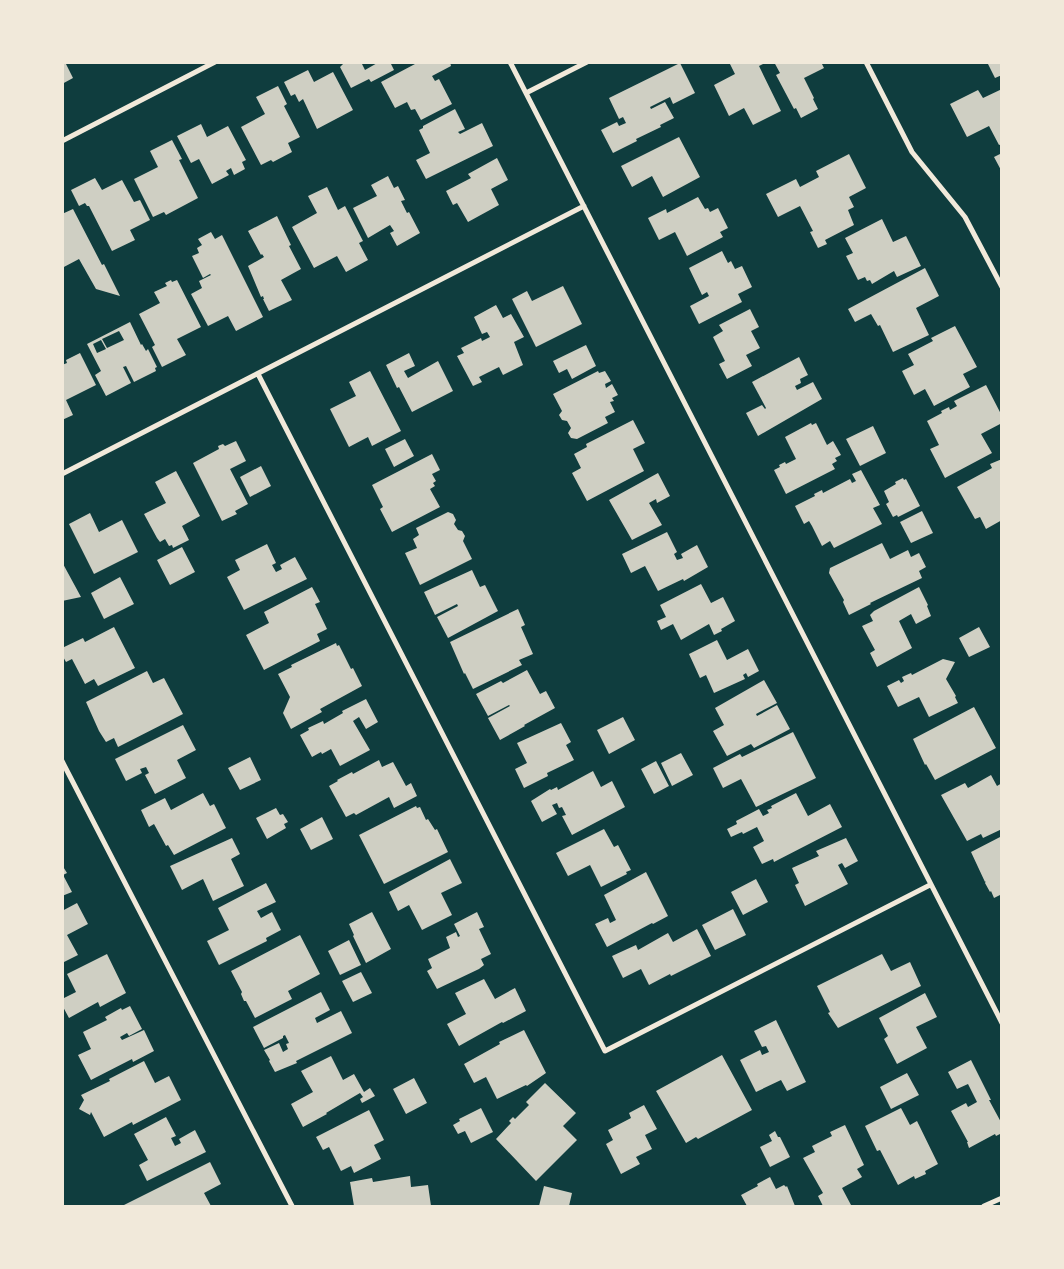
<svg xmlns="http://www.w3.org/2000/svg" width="1064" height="1269" font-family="Barlow,sans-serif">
<rect width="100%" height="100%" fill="#0f3d3e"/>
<path fill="#cfcfc3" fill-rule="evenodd" d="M 62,62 L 65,62 L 73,78 L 62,84 Z
M 345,62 L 361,62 L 365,70 L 379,62 L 390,62 L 394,70 L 371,82 L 369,79 L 351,88 L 340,67 Z
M 414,62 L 450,62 L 451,66 L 432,76 L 435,81 L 439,79 L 452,104 L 421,120 L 415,109 L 411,110 L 407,102 L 395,108 L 381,82 L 415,64 Z
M 729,62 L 762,62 L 763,64 L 759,66 L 781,111 L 753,125 L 744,108 L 729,116 L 714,85 L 735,74 Z
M 774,62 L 821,62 L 824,68 L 804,78 L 814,98 L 813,99 L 818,109 L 801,118 L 796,108 L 794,109 L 776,75 L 780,73 Z
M 987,62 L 1002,62 L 1002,75 L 995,78 Z
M 680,63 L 695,93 L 673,104 L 670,97 L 650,107 L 651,109 L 665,102 L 674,118 L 660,125 L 661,127 L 636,139 L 637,141 L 613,153 L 601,130 L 617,122 L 619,126 L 626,123 L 623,117 L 619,119 L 609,98 Z
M 308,70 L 314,82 L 333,72 L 353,110 L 317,129 L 303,99 L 299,102 L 295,94 L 291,96 L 284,82 Z
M 278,86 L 287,104 L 284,106 L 300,137 L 288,143 L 292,152 L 273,162 L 271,160 L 261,165 L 241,127 L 265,114 L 256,97 Z
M 1002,89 L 1002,144 L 999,145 L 989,126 L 967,137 L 950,104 L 978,90 L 983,98 Z
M 455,109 L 465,129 L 458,132 L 460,134 L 482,123 L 493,146 L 426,179 L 416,160 L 430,153 L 419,130 L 423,128 L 423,126 Z
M 201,124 L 207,137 L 228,126 L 246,160 L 242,162 L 245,169 L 234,175 L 231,168 L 226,171 L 229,175 L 212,184 L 199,159 L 191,163 L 177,136 Z
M 679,137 L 700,177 L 663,197 L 652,176 L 632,187 L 621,166 Z
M 172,140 L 182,159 L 179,160 L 198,198 L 166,215 L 164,212 L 153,217 L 134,179 L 158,167 L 150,151 Z
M 1002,153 L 1002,172 L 994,157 Z
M 849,154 L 866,188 L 849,197 L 854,207 L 848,210 L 854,225 L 825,240 L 827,244 L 818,248 L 810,232 L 813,231 L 800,206 L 778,217 L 766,194 L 796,179 L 800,187 L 819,177 L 816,171 Z
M 497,158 L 508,180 L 491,189 L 499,205 L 468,222 L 457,203 L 453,205 L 446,191 L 471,178 L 468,174 Z
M 388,176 L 394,188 L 398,186 L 405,200 L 401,201 L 407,213 L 409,212 L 420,233 L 397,246 L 390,233 L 394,231 L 390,225 L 368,238 L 353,208 L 377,196 L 371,185 Z
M 95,178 L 102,190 L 122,180 L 134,202 L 140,200 L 150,220 L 130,230 L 135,240 L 112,251 L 89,206 L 87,206 L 85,203 L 79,206 L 71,190 Z
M 327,187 L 338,210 L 345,206 L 363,241 L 359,243 L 368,260 L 346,272 L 337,256 L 314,268 L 292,227 L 317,213 L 308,196 Z
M 698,197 L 705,209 L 708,208 L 710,212 L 718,208 L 728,228 L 720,232 L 723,237 L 687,256 L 675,232 L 659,240 L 648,218 L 666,209 L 667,213 Z
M 73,209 L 102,265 L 104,264 L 120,296 L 96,289 L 79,259 L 62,268 L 62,214 Z
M 277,216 L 291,245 L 289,246 L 301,269 L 281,280 L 292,300 L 269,311 L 263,299 L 264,299 L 263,296 L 261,297 L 248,266 L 264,257 L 262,254 L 261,255 L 248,231 Z
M 882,219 L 893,242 L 906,236 L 921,266 L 897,277 L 894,271 L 872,284 L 870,280 L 867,281 L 865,277 L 858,280 L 846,256 L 853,253 L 845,238 Z
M 211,232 L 215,239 L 222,235 L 263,317 L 236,331 L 228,316 L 208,326 L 191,294 L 202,288 L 199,281 L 211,275 L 210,274 L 203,278 L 192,256 L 199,253 L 197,248 L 202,245 L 198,239 Z
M 722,251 L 728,263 L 731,261 L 735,269 L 742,266 L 752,287 L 738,294 L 742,302 L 699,324 L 690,306 L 709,296 L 707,292 L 702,295 L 689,268 Z
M 925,268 L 939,296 L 916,308 L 929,335 L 893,352 L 880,325 L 878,326 L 871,314 L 855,322 L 848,309 Z
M 171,280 L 172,282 L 177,280 L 201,327 L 177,339 L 186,355 L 162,367 L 152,347 L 155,345 L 139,314 L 160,303 L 154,292 L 167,286 L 165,283 Z
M 563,286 L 582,324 L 536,347 L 512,299 L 527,291 L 532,301 Z
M 496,305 L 503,318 L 511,314 L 524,337 L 514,342 L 523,365 L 503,375 L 499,367 L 479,377 L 482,382 L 473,386 L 457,356 L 464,353 L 461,348 L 481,338 L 482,341 L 490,337 L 487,332 L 482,334 L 474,317 Z
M 750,309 L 759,327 L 751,331 L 760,348 L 746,355 L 752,366 L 727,379 L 719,364 L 725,361 L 713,337 L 723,331 L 719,325 Z
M 130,322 L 141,345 L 142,344 L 146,351 L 148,349 L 157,367 L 155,368 L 156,371 L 134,382 L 126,366 L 123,367 L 131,383 L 106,396 L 95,375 L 101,371 L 87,344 ZM 119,331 L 124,340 L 107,348 L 102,339 ZM 101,340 L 106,349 L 97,353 L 93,344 Z
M 955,326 L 977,367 L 963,374 L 970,387 L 934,406 L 925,389 L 914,395 L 902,371 L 914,365 L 908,354 L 933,341 L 931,338 Z
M 586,345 L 596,366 L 572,379 L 567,369 L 559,373 L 553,361 Z
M 80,353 L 96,385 L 66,400 L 73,415 L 62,420 L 62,365 L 67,363 L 66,360 Z
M 409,353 L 415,366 L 404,371 L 408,378 L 438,361 L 453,391 L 412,412 L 399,387 L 397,388 L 386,365 Z
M 799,357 L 808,375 L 800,379 L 801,383 L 795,386 L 797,390 L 813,382 L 822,399 L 758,436 L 746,413 L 762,405 L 765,409 L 766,408 L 752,382 Z
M 370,371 L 401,431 L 372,446 L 368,437 L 349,447 L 330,409 L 356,396 L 349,382 Z
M 598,371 L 599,373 L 605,371 L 611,381 L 605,384 L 606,388 L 612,384 L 618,395 L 612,398 L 614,401 L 610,402 L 615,412 L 605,417 L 608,423 L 577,439 L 571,438 L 568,433 L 571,428 L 567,421 L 562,420 L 559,415 L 562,411 L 553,394 Z
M 986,385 L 1002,416 L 1002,423 L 981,434 L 992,453 L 945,478 L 930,449 L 939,445 L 927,421 L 942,413 L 941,411 L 949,407 L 950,410 L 957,406 L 954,401 Z
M 633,420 L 645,443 L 633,449 L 644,471 L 587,501 L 572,473 L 581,468 L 574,454 L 587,447 L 586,444 Z
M 811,423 L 812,425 L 816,423 L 827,445 L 833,441 L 841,455 L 835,458 L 837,461 L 832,464 L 835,469 L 786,494 L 774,470 L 780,467 L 779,465 L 785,462 L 786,464 L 796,459 L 785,437 Z
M 873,426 L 886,453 L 860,466 L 846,439 Z
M 405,439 L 414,456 L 394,467 L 385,449 Z
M 236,441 L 246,461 L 230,469 L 248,504 L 235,511 L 237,514 L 222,521 L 193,463 L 219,449 L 218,446 L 223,444 L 225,446 Z
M 432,454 L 440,470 L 432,474 L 436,481 L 433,483 L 435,486 L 430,489 L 440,507 L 392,532 L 380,509 L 383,507 L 372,485 Z
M 1002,459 L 1002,520 L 986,529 L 980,517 L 975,519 L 957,487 L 992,468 L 990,464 Z
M 261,466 L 271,486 L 250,497 L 240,477 Z
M 861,470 L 880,505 L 873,508 L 882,524 L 834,548 L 830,541 L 822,546 L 812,526 L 809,521 L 804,524 L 795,506 L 815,496 L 814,494 L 822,490 L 823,493 L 850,479 L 852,483 L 856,481 L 852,474 Z
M 176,471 L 200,516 L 182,526 L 189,540 L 173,548 L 172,545 L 169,546 L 165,539 L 160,542 L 157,538 L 144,514 L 166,503 L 155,482 Z
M 658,473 L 670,496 L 657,503 L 656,499 L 649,503 L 662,525 L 632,540 L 609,500 Z
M 903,478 L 904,480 L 906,479 L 920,506 L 898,517 L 897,515 L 893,517 L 886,504 L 889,502 L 884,491 L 896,484 L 895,482 Z
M 922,511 L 933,533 L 911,543 L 900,522 Z
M 448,512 L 453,514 L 456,520 L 454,524 L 458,530 L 462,531 L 465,536 L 463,541 L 472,559 L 420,585 L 405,553 L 417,548 L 413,539 L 419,535 L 416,528 Z
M 90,513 L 99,532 L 122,520 L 138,552 L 94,574 L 69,524 Z
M 667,532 L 677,552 L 674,554 L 677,560 L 683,558 L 681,554 L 697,545 L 708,567 L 684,581 L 683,579 L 658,591 L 645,566 L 631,573 L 622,554 Z
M 882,543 L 890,559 L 908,550 L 911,557 L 919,553 L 926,567 L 919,571 L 922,578 L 870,603 L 871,604 L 849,615 L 843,602 L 844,600 L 829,573 L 830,568 Z
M 267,544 L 276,563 L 272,565 L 276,572 L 282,569 L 280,565 L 295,557 L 307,579 L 244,610 L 227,577 L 240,570 L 235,560 Z
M 182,547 L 195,572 L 170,585 L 157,560 Z
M 62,562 L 81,597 L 62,601 Z
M 472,570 L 480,587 L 485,585 L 498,611 L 448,638 L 437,617 L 458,606 L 457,604 L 435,615 L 424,592 Z
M 120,577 L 134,604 L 104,619 L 91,593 Z
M 701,584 L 711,603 L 723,597 L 735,621 L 721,629 L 722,631 L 714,635 L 709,624 L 681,640 L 673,624 L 661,630 L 657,621 L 666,617 L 660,605 Z
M 312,587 L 320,602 L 315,604 L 327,629 L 317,634 L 320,641 L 264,670 L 246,635 L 269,623 L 264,612 Z
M 919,587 L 928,605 L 927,606 L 931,616 L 916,624 L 911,614 L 899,621 L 912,648 L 877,667 L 870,653 L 875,650 L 862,626 L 873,621 L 870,615 L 874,611 Z
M 518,609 L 525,625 L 521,627 L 533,654 L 519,660 L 522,665 L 473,689 L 465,673 L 464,674 L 450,642 Z
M 114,627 L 135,668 L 98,686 L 94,679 L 85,684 L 72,659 L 66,662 L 62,655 L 62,648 L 83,638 L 85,642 Z
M 979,627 L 990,647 L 969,657 L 959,638 Z
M 717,640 L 727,660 L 748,649 L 759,671 L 748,677 L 746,673 L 743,675 L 745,679 L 714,693 L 706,675 L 700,678 L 689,654 Z
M 336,643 L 337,646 L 339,645 L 351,669 L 353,668 L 362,686 L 320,709 L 322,712 L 291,729 L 283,713 L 290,697 L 278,674 L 292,667 L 291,665 Z
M 943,659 L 955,662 L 946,679 L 956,696 L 955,697 L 958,703 L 929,717 L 919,697 L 898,707 L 887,686 L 899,680 L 901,683 L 904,681 L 902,677 L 911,673 L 912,675 Z
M 527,670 L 540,694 L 546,691 L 555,708 L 524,725 L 525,726 L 500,740 L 488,718 L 510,706 L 509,705 L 488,716 L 476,694 L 501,681 L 503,683 Z
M 147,671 L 153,683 L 164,678 L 183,714 L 118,747 L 114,738 L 106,742 L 99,731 L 86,702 Z
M 764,680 L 777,703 L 756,714 L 757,716 L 777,705 L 790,729 L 754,748 L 751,744 L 727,756 L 713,731 L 724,725 L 715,708 Z
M 366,699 L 378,722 L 366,729 L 359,717 L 353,721 L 370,750 L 340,766 L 331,749 L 322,754 L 321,752 L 312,757 L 300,735 L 309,730 L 308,728 L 323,721 L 324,724 L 343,713 L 342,711 Z
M 974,707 L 996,748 L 935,780 L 926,764 L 925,765 L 913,739 Z
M 623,717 L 635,740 L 609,754 L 597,730 Z
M 561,723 L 571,742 L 566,745 L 574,760 L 547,773 L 548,776 L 524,788 L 515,769 L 527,763 L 517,743 Z
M 183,725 L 196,750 L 177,760 L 186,778 L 155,794 L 145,775 L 149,773 L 146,767 L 140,769 L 142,773 L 126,781 L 115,759 Z
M 793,732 L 816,778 L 756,807 L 741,779 L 723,788 L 713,768 L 740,754 L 742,757 Z
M 681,753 L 693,775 L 672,786 L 661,763 Z
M 250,757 L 261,780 L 240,790 L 228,768 Z
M 379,760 L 382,767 L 393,762 L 406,786 L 411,783 L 417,796 L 394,808 L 389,797 L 356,815 L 354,813 L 346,817 L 329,786 L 338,781 L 337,780 L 352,772 L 353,774 Z
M 656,761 L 669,786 L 654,794 L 641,769 Z
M 593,771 L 601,787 L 612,781 L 625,807 L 572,835 L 562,816 L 566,815 L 562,807 L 559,808 L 557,803 L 552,805 L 557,814 L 542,822 L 531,801 L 550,789 L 551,790 L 557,787 L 558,790 Z
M 991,775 L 997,786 L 1002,783 L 1002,829 L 983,838 L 981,834 L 967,841 L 941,795 L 965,783 L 968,788 Z
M 203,793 L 210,806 L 214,804 L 226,828 L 174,855 L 168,845 L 166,846 L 154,824 L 149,827 L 141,810 L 165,798 L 171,810 Z
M 796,793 L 808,816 L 830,804 L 842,827 L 774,862 L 773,859 L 762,864 L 753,847 L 764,841 L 757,827 L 743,834 L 742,832 L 731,837 L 727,829 L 737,824 L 736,821 L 759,809 L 763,816 L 769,813 L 767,810 L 772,808 L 771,806 Z
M 416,806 L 417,808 L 420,807 L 426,820 L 428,819 L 435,830 L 437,829 L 448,852 L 384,884 L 359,835 Z
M 276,808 L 280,815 L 283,814 L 288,822 L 284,824 L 286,828 L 267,839 L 256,818 Z
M 322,817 L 333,839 L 311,850 L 300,829 Z
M 604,829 L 614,847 L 618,845 L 631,870 L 626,872 L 627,874 L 601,887 L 590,865 L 568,876 L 556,853 Z
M 1002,836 L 1002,894 L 994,898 L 991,891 L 990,892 L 985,883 L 986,881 L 985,882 L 971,852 Z
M 232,838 L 240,854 L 231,859 L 244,886 L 213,901 L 203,879 L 182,890 L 170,866 Z
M 846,838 L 858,861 L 845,868 L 842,863 L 838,865 L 848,884 L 805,906 L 795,885 L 799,883 L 792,868 L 819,856 L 816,851 Z
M 450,859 L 462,883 L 441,893 L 452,915 L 422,930 L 409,905 L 398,911 L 389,892 Z
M 62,865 L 67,873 L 63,875 L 72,892 L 62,896 Z
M 646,872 L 668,916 L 653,924 L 652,923 L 607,947 L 595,924 L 608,918 L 610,923 L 616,920 L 604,895 Z
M 756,879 L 768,902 L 743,915 L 731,892 Z
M 266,883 L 276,902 L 257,911 L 261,918 L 272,912 L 281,930 L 266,938 L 267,941 L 219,965 L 207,941 L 229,930 L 218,908 Z
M 77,903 L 88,924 L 67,935 L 78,955 L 62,963 L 62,911 Z
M 733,909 L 746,935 L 715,950 L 702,925 Z
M 372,912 L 391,949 L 366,963 L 353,936 L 354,935 L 349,924 Z
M 477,912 L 484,927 L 479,929 L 491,954 L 481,959 L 484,965 L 479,969 L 437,989 L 427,971 L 432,968 L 428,959 L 450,948 L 446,937 L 456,932 L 458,937 L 460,936 L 454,924 Z
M 697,929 L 711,956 L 671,976 L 670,974 L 649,985 L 641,969 L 623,978 L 612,956 L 636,945 L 638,950 L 668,933 L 673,942 Z
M 300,935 L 320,974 L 288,991 L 292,999 L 255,1018 L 246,1001 L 244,1001 L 241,994 L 242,992 L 231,971 Z
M 349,940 L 361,965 L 340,975 L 328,951 Z
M 107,954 L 126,993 L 100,1007 L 98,1002 L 69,1018 L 62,1005 L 62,999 L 76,992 L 67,974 Z
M 882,954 L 891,971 L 910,962 L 921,986 L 838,1028 L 828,1013 L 830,1012 L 817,986 Z
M 361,972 L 372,993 L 353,1002 L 342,981 Z
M 484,979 L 495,999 L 515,988 L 526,1011 L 503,1023 L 502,1022 L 459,1046 L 447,1024 L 466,1014 L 455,993 Z
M 321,992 L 330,1010 L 315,1018 L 317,1023 L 341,1011 L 352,1033 L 296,1061 L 297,1063 L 275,1072 L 269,1061 L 270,1060 L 264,1050 L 279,1043 L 283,1052 L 288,1049 L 286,1044 L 289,1043 L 285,1035 L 283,1036 L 283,1038 L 264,1048 L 253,1027 Z
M 925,993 L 937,1017 L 916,1027 L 927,1048 L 897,1064 L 884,1039 L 888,1036 L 879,1018 Z
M 130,1006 L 142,1029 L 129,1036 L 127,1033 L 120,1037 L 122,1040 L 144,1030 L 154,1051 L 133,1062 L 132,1059 L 91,1080 L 78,1055 L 91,1049 L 83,1032 L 107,1020 L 105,1017 L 121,1008 L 122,1010 Z
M 776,1020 L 806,1082 L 787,1091 L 781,1080 L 756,1092 L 740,1060 L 760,1050 L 762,1055 L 769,1052 L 766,1046 L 762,1047 L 754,1031 Z
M 524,1030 L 546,1073 L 527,1086 L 526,1085 L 497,1099 L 486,1077 L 474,1083 L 464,1064 L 500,1044 L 499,1042 Z
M 722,1055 L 752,1110 L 698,1139 L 696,1137 L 686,1143 L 656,1091 Z
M 331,1056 L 343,1080 L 354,1074 L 364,1092 L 370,1088 L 375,1096 L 362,1103 L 360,1099 L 363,1097 L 360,1093 L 326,1113 L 327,1114 L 303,1127 L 291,1104 L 313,1092 L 301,1071 Z
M 971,1060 L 991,1100 L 989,1100 L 1002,1124 L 1002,1133 L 996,1136 L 995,1134 L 969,1148 L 967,1142 L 968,1142 L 951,1111 L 966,1103 L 968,1107 L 977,1102 L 968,1084 L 957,1089 L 948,1072 Z
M 144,1061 L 155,1083 L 169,1076 L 181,1100 L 133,1125 L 132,1122 L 104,1137 L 91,1112 L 90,1115 L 79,1109 L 84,1100 L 81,1095 L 110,1081 L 109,1079 Z
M 907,1073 L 919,1095 L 891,1109 L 880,1087 Z
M 414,1078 L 427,1103 L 406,1114 L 393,1089 Z
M 545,1083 L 576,1113 L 563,1126 L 577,1140 L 536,1181 L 496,1139 L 511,1123 L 509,1121 L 513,1117 L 515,1119 L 529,1105 L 526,1102 Z
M 644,1105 L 657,1129 L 645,1135 L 652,1149 L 636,1157 L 640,1164 L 621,1174 L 606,1144 L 613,1140 L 608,1130 L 631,1118 L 629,1113 Z
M 481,1108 L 493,1132 L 471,1143 L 465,1131 L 458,1134 L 453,1125 L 460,1121 L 459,1119 Z
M 901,1108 L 910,1125 L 917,1121 L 938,1164 L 925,1171 L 926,1174 L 915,1179 L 914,1176 L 898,1185 L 880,1150 L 877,1151 L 865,1126 Z
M 369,1110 L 384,1140 L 374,1145 L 381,1159 L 354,1173 L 351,1166 L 341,1171 L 329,1147 L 323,1150 L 316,1137 Z
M 166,1117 L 176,1136 L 171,1138 L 175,1146 L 181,1143 L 179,1139 L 195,1130 L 206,1152 L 147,1181 L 139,1165 L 148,1160 L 134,1134 Z
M 845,1125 L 864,1165 L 857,1169 L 862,1177 L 842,1188 L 851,1205 L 848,1206 L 823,1206 L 818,1196 L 823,1193 L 803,1158 L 815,1152 L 812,1146 L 832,1136 L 830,1132 Z
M 775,1131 L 778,1137 L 780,1137 L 790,1157 L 770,1167 L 760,1147 L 772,1141 L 769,1135 Z
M 210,1162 L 221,1184 L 204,1193 L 211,1206 L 122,1206 Z
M 410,1176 L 411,1187 L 428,1185 L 431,1206 L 354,1206 L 350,1182 L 372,1178 L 373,1182 Z
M 770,1177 L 776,1189 L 784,1185 L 786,1187 L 787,1186 L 795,1206 L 747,1206 L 741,1195 L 758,1186 L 757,1184 Z
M 544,1186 L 572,1193 L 569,1206 L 539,1206 Z"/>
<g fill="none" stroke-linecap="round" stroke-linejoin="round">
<path stroke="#f1e9da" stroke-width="5" d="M 510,62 L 1002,1023
M 866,62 L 912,152 L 965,217 L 1002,287
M 526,93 L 587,62
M 62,141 L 215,62
M 258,374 L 605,1051 L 930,885
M 62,474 L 584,206
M 62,761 L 292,1206
M 984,1206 L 1002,1198"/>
</g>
<rect width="1064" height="1269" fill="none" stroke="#f1e9da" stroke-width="128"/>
</svg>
